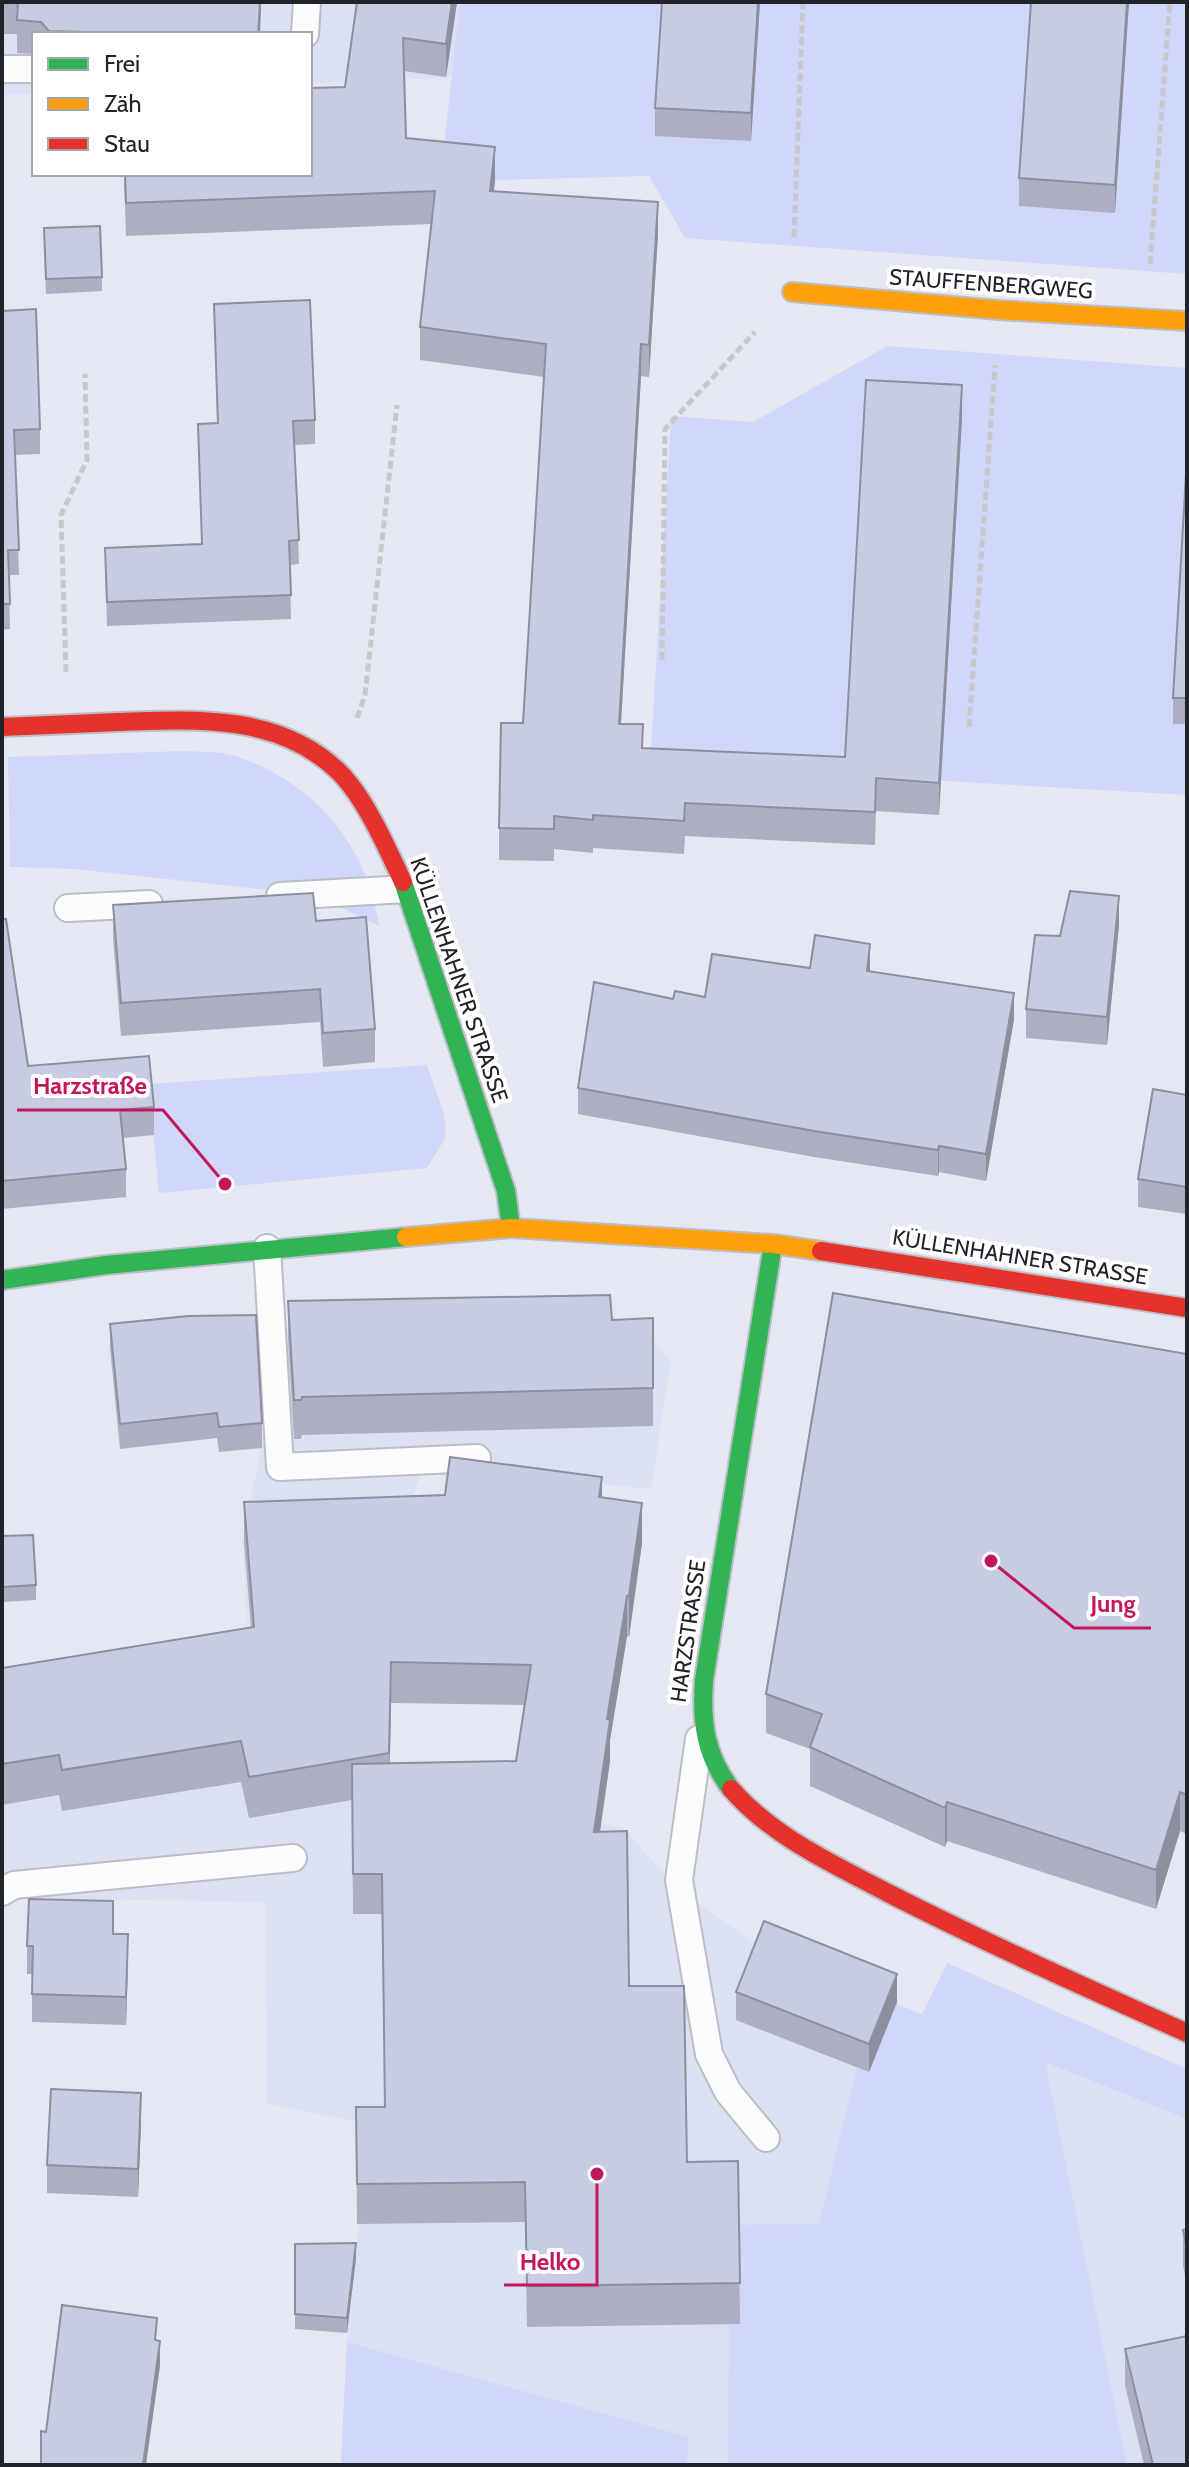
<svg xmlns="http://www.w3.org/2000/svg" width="1189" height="2467" font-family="Cabin,sans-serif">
<rect width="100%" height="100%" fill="#e5e8f2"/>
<path fill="#dbe0f2" d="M 2,2 L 460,2 L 452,77 L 310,83 L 310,34 L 34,34 L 34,94 L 2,95 Z
M 442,1318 L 642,1329 L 671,1361 L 651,1489 L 424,1467 L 397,1536 L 387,1792 L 623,1828 L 674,1885 L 763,1950 L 874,1995 L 819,2224 L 729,2226 L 728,2465 L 341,2465 L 347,2342 L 369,2124 L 267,2104 L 265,1902 L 19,1898 L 2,1911 L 2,1702 L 248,1653 L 243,1539 L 265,1428 L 262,1334 Z
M 1044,2061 L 1187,2119 L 1187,2465 L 1127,2465 Z"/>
<path fill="#d0d7f8" d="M 460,2 L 1187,2 L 1187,274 L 685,238 L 649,176 L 495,180 L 441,174 Z
M 887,346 L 1187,368 L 1187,795 L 650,764 L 671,416 L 753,422 Z
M 182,751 C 198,752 216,751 231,755 C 286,770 335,811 359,861 C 369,881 374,905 380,926 L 314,895 L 75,869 L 10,867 L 8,757 Z
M 427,1065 L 444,1114 L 446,1137 L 427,1168 L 159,1193 L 148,1084 Z
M 947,1963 L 1187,2069 L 1187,2119 L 1045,2062 L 1127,2465 L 728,2465 L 729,2225 L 819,2224 L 874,1995 L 922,2014 Z
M 347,2342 L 688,2437 L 687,2465 L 341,2465 Z"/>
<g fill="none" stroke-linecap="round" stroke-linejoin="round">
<g stroke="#bcbec6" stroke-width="30">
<path id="lane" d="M 305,34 L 307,2
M 2,69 L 34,69
M 280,896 L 407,889
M 68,908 L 149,904
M 267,1248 L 280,1467 L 477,1458
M 699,1739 L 679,1880 L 709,2054 L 728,2092 L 766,2138
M 2,1892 L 14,1885 L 293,1858"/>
</g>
<g stroke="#bcbec6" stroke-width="22">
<path id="fast" d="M 403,882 L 506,1191 L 511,1228
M 2,1280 L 106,1265 L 406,1237
M 731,1789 C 705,1755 701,1722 704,1680 L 773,1244"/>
</g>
<g stroke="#bcbec6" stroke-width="22">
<path id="slow" d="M 792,292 L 999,310 L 1187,321
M 406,1237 L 511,1228 L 773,1244 L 821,1251"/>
</g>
<g stroke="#bcbec6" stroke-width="22">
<path id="jam" d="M 2,727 C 41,725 79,724 118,722 C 194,719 279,714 338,771 C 365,797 387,848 403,882
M 821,1251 L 1187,1308
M 731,1789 C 773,1837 833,1864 888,1893 C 986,1943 1087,1988 1187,2033"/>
</g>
<path stroke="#c7c8cb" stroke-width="5" stroke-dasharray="8 4" stroke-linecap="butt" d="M 794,237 L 803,2
M 1150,264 L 1170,2
M 662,660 L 665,429 L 755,332
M 66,672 L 61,515 L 87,460 L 85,374
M 357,718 L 365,695 L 397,405
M 969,727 L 995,365"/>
<use href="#lane" stroke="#fbfcfd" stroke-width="26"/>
<use href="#fast" stroke="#30b455" stroke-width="18"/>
<use href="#slow" stroke="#ff9f0a" stroke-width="18"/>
<use href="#jam" stroke="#e5322d" stroke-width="18"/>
</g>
<path fill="#acafc2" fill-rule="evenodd" d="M 2,2 L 261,2 L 260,34 L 34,34 L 34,54 L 17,53 L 17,34 L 2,34 Z
M 357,2 L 457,2 L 446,77 L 404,71 L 406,138 L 495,180 L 494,191 L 658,234 L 649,377 L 641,376 L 621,724 L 643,748 L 845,757 L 962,418 L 939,815 L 876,811 L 875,845 L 685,836 L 684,854 L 593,848 L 593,853 L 554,849 L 554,861 L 499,860 L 499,828 L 523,723 L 544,377 L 420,360 L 420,327 L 432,224 L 126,236 L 124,174 L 310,174 L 345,87 Z
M 662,2 L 760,2 L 751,141 L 655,136 L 655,108 Z
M 1031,2 L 1129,2 L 1115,213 L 1019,206 L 1019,178 Z
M 44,243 L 102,277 L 102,291 L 46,294 Z
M 214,304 L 315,420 L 315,444 L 295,445 L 299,564 L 290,565 L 291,619 L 107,626 L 105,548 L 202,544 L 198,424 L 217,423 Z
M 2,311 L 40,429 L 40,454 L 15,455 L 19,575 L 9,575 L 10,629 L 2,630 Z
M 1187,457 L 1187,724 L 1173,724 L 1173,698 Z
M 113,905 L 316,921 L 375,1029 L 375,1062 L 323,1067 L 320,1022 L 121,1036 L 113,938 Z
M 2,919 L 28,1066 L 154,1107 L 154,1135 L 123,1138 L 126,1169 L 126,1197 L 2,1209 Z
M 1119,925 L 1107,1045 L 1026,1038 L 1026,1009 L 1060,936 Z
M 810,968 L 870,972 L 1014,1019 L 986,1181 L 939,1172 L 938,1176 L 814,1157 L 578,1114 L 578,1088 L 673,999 L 705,997 Z
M 1187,1095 L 1187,1214 L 1138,1207 L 1138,1179 Z
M 288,1301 L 612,1320 L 653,1318 L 653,1426 L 302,1435 L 301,1439 L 294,1439 L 288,1339 Z
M 110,1324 L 262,1423 L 262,1448 L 219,1452 L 217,1438 L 120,1449 L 110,1348 Z
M 1187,1354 L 1187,1834 L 1180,1831 L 1156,1909 L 947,1841 L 945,1847 L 810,1786 L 810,1749 L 766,1733 L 766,1694 Z
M 602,1497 L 642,1543 L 629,1637 L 627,1636 L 610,1740 L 610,1761 L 600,1832 L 629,1986 L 687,2162 L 738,2161 L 740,2324 L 527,2327 L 525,2222 L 357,2224 L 356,2107 L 385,2107 L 382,1914 L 353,1914 L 352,1800 L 249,1818 L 241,1782 L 62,1811 L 59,1795 L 2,1805 L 2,1668 L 251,1628 L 244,1542 L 244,1502 ZM 391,1703 L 524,1705 L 516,1761 L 389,1764 Z
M 2,1536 L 36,1585 L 36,1600 L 2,1602 Z
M 113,1934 L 128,1962 L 126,2025 L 32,2022 L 32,1974 L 27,1974 L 27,1946 Z
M 736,1992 L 897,2002 L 869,2072 L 736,2020 Z
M 141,2122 L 138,2197 L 47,2193 L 47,2165 Z
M 1187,2229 L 1187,2284 L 1183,2266 L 1183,2230 Z
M 295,2244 L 356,2258 L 347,2333 L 295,2329 Z
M 1125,2349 L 1187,2465 L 1144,2465 L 1125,2385 Z"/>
<path fill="#8c8f9e" d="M 260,2 L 261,2 L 260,34 L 258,34 Z
M 452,2 L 457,2 L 446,77 L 446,44 Z
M 758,2 L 760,2 L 751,141 L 751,113 Z
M 1127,2 L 1129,2 L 1115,213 L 1115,185 Z
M 495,147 L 495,180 L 490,224 L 490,191 Z
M 658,202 L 658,234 L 649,377 L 649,345 Z
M 641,344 L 641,376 L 619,757 L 619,724 Z
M 962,385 L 962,418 L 939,815 L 939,783 Z
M 1119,896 L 1119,925 L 1107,1045 L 1107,1017 Z
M 870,944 L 870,970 L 867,998 L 867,971 Z
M 1014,993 L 1014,1019 L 986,1181 L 986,1154 Z
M 939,1146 L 939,1172 L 938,1176 L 938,1150 Z
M 602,1477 L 602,1517 L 599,1497 Z
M 642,1503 L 642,1543 L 629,1637 L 629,1596 Z
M 627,1596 L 627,1636 L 610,1740 L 610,1761 L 594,1872 L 594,1832 L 607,1719 Z
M 391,1662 L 391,1703 L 389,1794 L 389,1753 Z
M 1180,1792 L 1180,1831 L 1156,1909 L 1156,1870 Z
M 947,1802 L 947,1841 L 945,1847 L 945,1808 Z
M 128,1934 L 128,1962 L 126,2025 L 126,1997 Z
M 897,1974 L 897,2002 L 869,2072 L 869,2044 Z
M 141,2093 L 141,2122 L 138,2197 L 138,2169 Z
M 356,2243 L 356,2258 L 347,2333 L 347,2318 Z
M 160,2341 L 160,2366 L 146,2465 L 143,2465 Z"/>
<path fill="#c8cce2" stroke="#8c8f9e" stroke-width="2" d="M 18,2 L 260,2 L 258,34 L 120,34 L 120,33 L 49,31 L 41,22 L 17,20 Z
M 357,2 L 452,2 L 446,44 L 403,38 L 406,138 L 495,147 L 490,191 L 658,202 L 649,345 L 641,344 L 619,724 L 643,724 L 642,748 L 845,757 L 866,380 L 962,385 L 939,783 L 876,778 L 875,812 L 685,803 L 684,821 L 593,815 L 593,820 L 554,816 L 554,829 L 499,828 L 501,723 L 523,723 L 546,344 L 420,327 L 435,191 L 126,203 L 125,174 L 310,174 L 310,88 L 345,87 Z
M 662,2 L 758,2 L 751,113 L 655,108 Z
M 1031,2 L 1127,2 L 1115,185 L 1019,178 Z
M 100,226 L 102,277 L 46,279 L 44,228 Z
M 310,300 L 315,420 L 293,421 L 299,540 L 289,541 L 291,595 L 107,602 L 105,548 L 202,544 L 198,424 L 218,423 L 214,304 Z
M 36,309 L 40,429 L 14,430 L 19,550 L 8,550 L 10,604 L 2,604 L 2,311 Z
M 1187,457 L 1187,698 L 1173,698 Z
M 1070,891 L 1119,896 L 1107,1017 L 1026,1009 L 1035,935 L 1060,936 Z
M 313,893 L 316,921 L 366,917 L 375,1029 L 323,1033 L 320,989 L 121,1003 L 113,905 Z
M 2,919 L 6,919 L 28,1066 L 149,1056 L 154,1107 L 120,1110 L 126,1169 L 2,1181 Z
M 815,935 L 870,944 L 867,971 L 1014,993 L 986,1154 L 939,1146 L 938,1150 L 814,1131 L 578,1088 L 594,982 L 673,999 L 675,991 L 705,997 L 712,954 L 810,968 Z
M 1153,1089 L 1187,1095 L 1187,1187 L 1138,1179 Z
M 833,1293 L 1187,1354 L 1187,1795 L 1180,1792 L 1156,1870 L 947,1802 L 945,1808 L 891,1784 L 810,1747 L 822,1714 L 766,1694 Z
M 610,1295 L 612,1320 L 653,1318 L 653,1388 L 302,1397 L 301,1400 L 294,1400 L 288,1301 Z
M 256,1315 L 262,1423 L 219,1427 L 217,1413 L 120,1424 L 110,1324 L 188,1316 Z
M 450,1457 L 602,1477 L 599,1497 L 642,1503 L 629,1596 L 627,1596 L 607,1719 L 610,1720 L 594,1832 L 627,1831 L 629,1986 L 684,1986 L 687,2162 L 738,2161 L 740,2283 L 527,2286 L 525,2182 L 357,2184 L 356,2107 L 385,2107 L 382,1874 L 353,1874 L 352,1764 L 516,1761 L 531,1665 L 391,1662 L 389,1753 L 249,1777 L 241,1741 L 62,1770 L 59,1755 L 2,1764 L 2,1668 L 254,1627 L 244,1502 L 445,1495 Z
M 33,1535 L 36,1585 L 2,1587 L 2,1536 Z
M 29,1899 L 113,1901 L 113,1934 L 128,1934 L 126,1997 L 32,1994 L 33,1946 L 27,1946 Z
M 764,1921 L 897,1974 L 869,2044 L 736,1992 Z
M 51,2089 L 141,2093 L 138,2169 L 47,2165 Z
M 1187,2229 L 1187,2248 L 1183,2230 Z
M 356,2243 L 347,2318 L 295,2314 L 295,2244 Z
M 62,2305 L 157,2318 L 155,2340 L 160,2341 L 143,2465 L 41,2465 L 41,2431 L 46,2432 Z
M 1187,2336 L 1187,2465 L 1153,2465 L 1125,2349 Z"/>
<g text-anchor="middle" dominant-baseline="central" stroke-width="8" stroke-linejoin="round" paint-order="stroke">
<g font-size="22" fill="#21232a" stroke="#fff">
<text transform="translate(991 284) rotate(4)">STAUFFENBERGWEG</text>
<text transform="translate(459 980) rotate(71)">KÜLLENHAHNER STRASSE</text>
<text transform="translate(1020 1257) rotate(9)">KÜLLENHAHNER STRASSE</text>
<text transform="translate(688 1631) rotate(-82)">HARZSTRASSE</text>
</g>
</g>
<path fill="none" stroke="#c2185b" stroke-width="3" d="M225 1184L163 1110H17M991 1561L1074 1628H1151M597 2174L597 2285H504"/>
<g fill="#c2185b" stroke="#fff" stroke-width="3">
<circle cx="225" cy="1184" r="8"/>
<circle cx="991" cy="1561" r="8"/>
<circle cx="597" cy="2174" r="8"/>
</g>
<g font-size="24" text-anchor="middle" font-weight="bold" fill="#c2185b" stroke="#fff" stroke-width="8" stroke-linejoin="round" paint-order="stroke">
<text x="90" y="1094">Harzstraße</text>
<text x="1113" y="1612">Jung</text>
<text x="550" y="2270">Helko</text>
</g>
<rect width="1189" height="2467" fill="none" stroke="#21232a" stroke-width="8"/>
<rect x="32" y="32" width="280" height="144" fill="#ffffff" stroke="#a6a7aa" stroke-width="2"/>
<rect x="48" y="58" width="40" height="12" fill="#30b455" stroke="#a6a7aa" stroke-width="2"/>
<text x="104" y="72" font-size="24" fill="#21232a">Frei</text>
<rect x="48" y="98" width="40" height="12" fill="#ff9f0a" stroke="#a6a7aa" stroke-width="2"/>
<text x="104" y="112" font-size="24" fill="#21232a">Zäh</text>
<rect x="48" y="138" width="40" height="12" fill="#e5322d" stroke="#a6a7aa" stroke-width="2"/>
<text x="104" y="152" font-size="24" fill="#21232a">Stau</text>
</svg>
